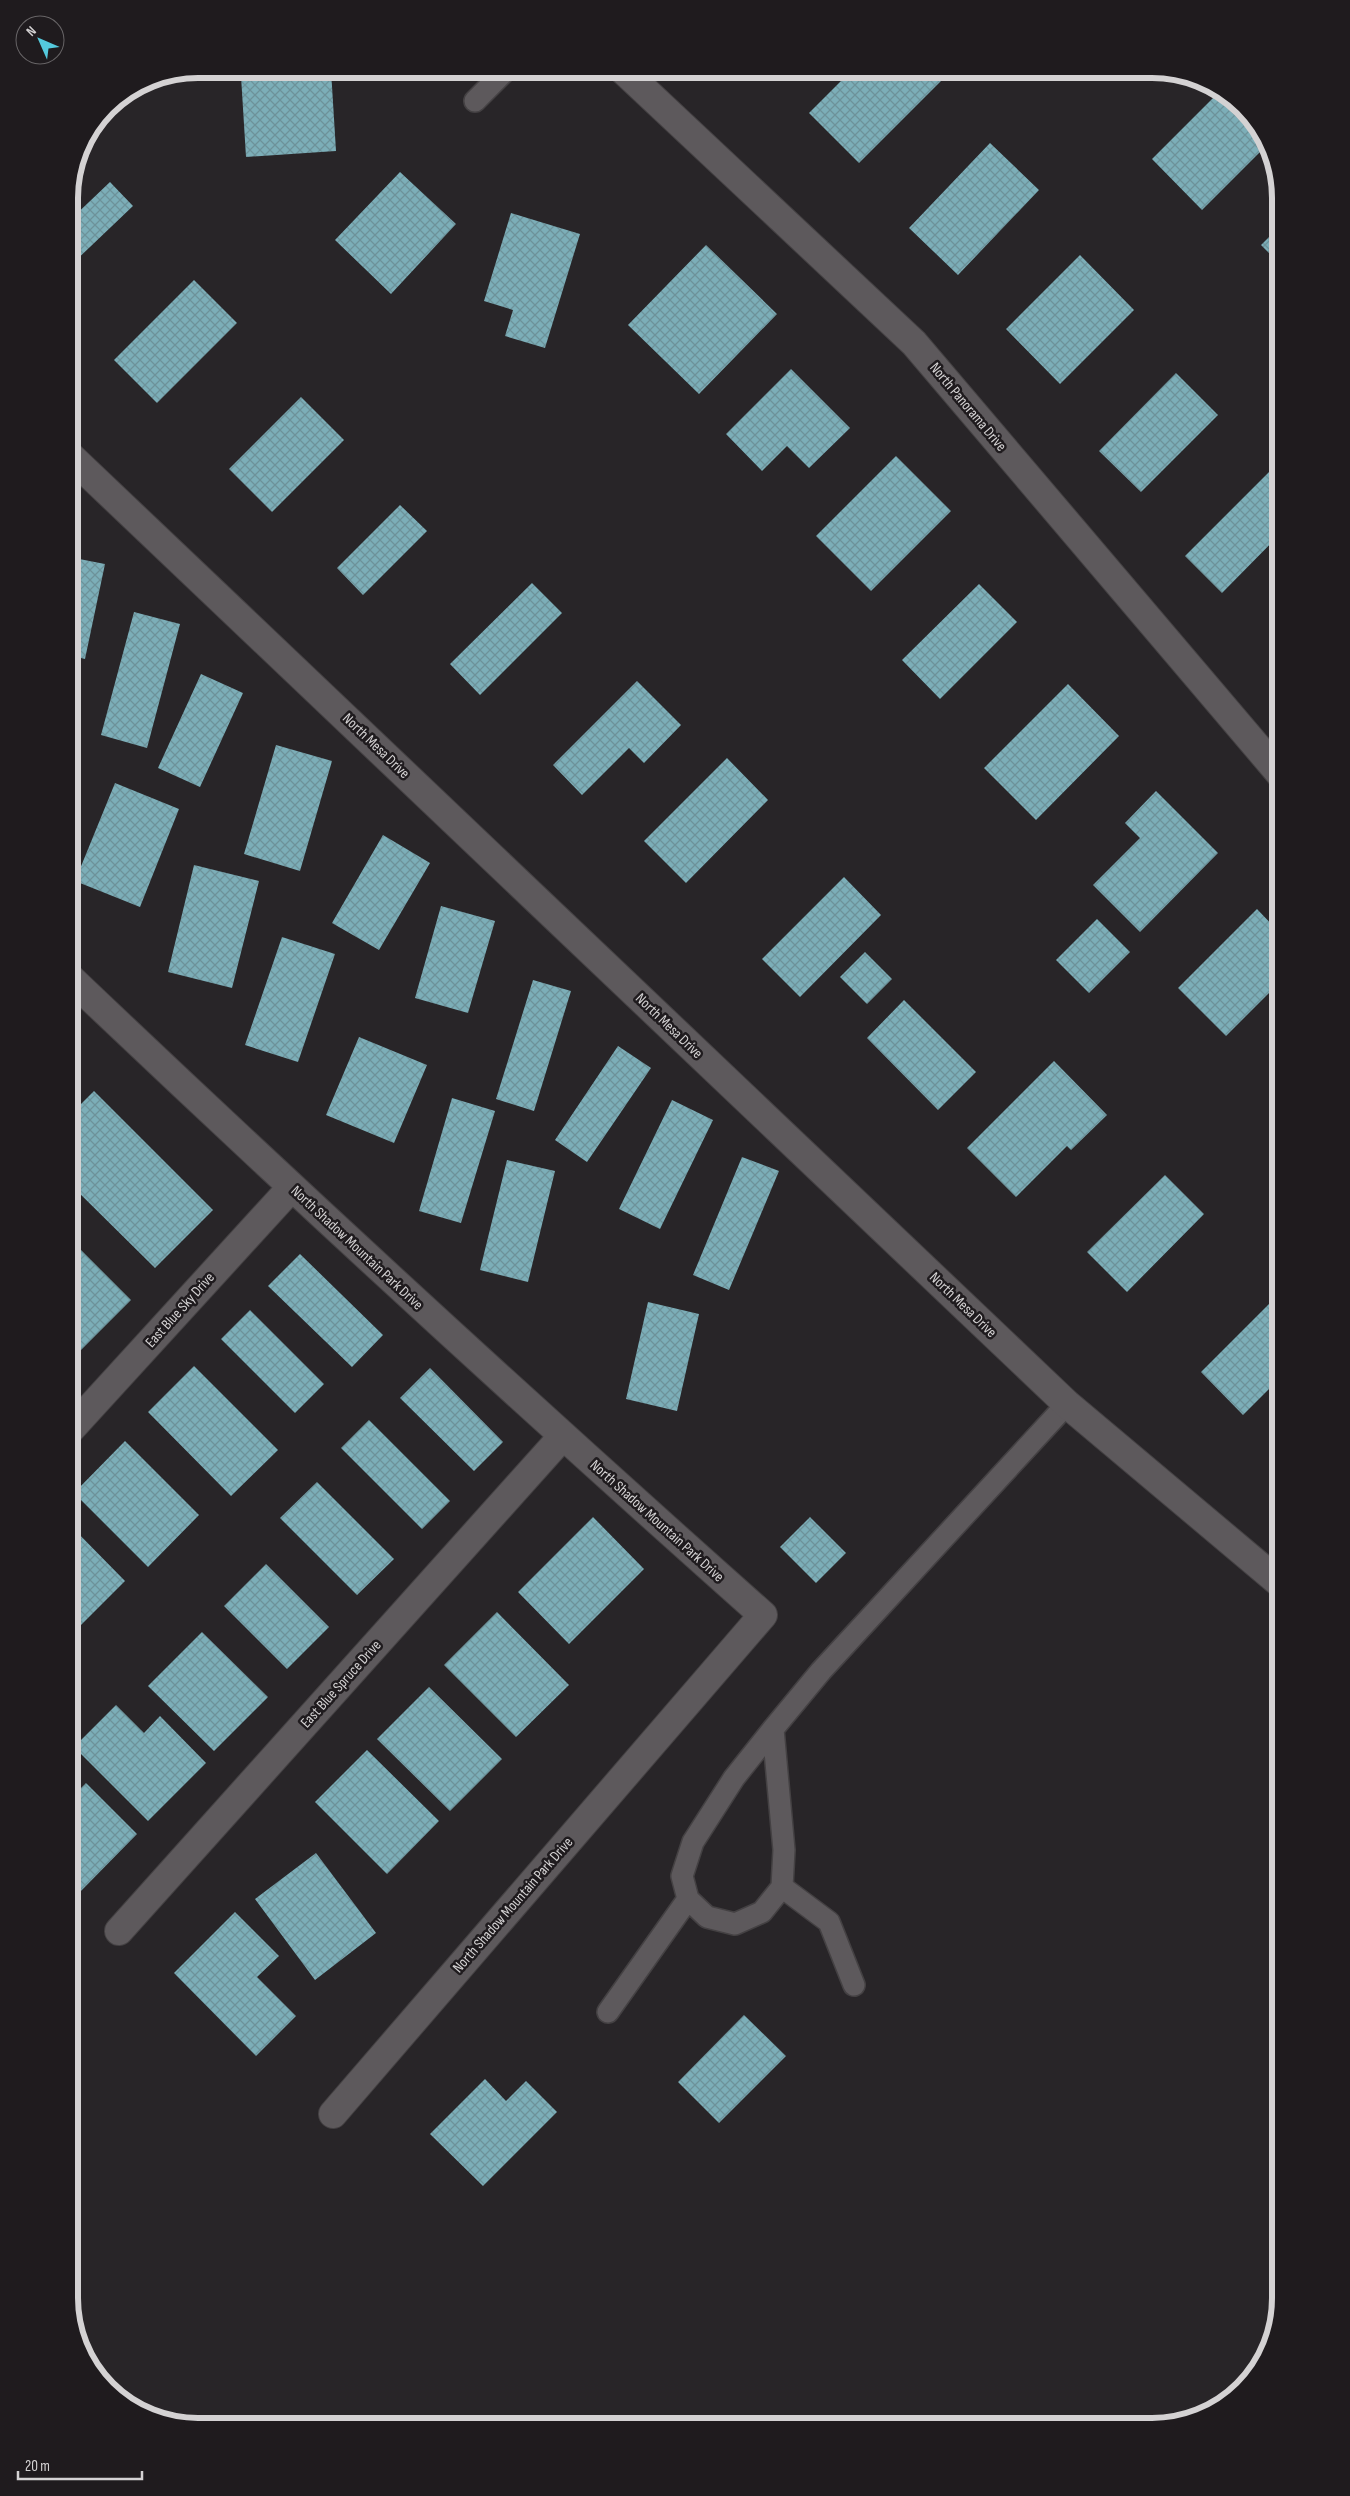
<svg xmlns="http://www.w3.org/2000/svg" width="1350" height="2496" font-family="'Sofia Sans Condensed',sans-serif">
<defs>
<pattern id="building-cross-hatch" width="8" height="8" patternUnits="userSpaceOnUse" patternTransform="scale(1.25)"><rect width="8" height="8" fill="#7caeb8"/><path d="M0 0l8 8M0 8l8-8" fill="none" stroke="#6d929a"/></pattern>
</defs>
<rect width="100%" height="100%" fill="#282528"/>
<path fill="url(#building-cross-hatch)" d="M 853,69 L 932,69 L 943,79 L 859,163 L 809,113 Z
M 331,70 L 336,151 L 246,157 L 241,76 Z
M 1220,91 L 1231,95 L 1268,144 L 1202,210 L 1152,159 Z
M 990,143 L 1039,190 L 958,275 L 909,228 Z
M 400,172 L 456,224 L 391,294 L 335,240 Z
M 110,182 L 133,206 L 69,267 L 69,221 Z
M 511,213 L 580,234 L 545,348 L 505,336 L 513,310 L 484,301 Z
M 1281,225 L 1281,265 L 1261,245 Z
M 706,245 L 777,314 L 699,394 L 628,325 Z
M 1080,255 L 1134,310 L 1060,384 L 1006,329 Z
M 194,280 L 237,323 L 157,403 L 114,360 Z
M 791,369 L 850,428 L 809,468 L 787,446 L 762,471 L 726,434 Z
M 1176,373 L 1218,415 L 1141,492 L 1099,451 Z
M 301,397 L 344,440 L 272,512 L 229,469 Z
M 896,456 L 951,511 L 871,591 L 816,536 Z
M 1271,470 L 1281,480 L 1281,533 L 1222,593 L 1185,556 Z
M 400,505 L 427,531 L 363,595 L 337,568 Z
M 69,557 L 105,564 L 85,659 L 69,655 Z
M 532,583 L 562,613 L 480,695 L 450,664 Z
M 979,584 L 1017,622 L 940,699 L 902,660 Z
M 134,612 L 180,624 L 147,748 L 101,735 Z
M 201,674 L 243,693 L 200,787 L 158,768 Z
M 637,681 L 681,725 L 644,763 L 629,748 L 582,795 L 553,765 Z
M 1068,684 L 1119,736 L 1036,820 L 984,768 Z
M 276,745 L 332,761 L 300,871 L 244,854 Z
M 727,758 L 768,800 L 686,883 L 644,841 Z
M 115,783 L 179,809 L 140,907 L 75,881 Z
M 1156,791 L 1218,853 L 1140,932 L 1093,885 L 1140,838 L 1125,823 Z
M 383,835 L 430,863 L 379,950 L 332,923 Z
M 194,865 L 259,881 L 232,988 L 168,972 Z
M 844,877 L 881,915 L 800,997 L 762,959 Z
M 441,906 L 495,921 L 468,1013 L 415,998 Z
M 1257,909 L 1281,934 L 1281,981 L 1226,1036 L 1178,988 Z
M 1097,919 L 1130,952 L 1089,993 L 1056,960 Z
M 282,937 L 335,954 L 298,1062 L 245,1045 Z
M 865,952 L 892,979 L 867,1004 L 840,977 Z
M 533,980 L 571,991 L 534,1111 L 496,1099 Z
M 904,1000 L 976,1072 L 938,1110 L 867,1038 Z
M 359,1037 L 427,1065 L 394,1143 L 326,1115 Z
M 618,1046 L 651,1068 L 587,1162 L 555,1140 Z
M 1054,1061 L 1107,1115 L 1071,1150 L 1067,1146 L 1016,1197 L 967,1148 Z
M 94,1091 L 213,1210 L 155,1268 L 69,1183 L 69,1116 Z
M 452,1098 L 495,1111 L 461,1223 L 419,1211 Z
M 672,1100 L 713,1120 L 660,1229 L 619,1209 Z
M 742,1157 L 779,1171 L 729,1290 L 693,1275 Z
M 507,1160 L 555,1171 L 528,1282 L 480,1270 Z
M 1165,1175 L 1204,1214 L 1127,1292 L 1087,1252 Z
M 76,1245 L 131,1300 L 79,1352 L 69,1341 L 69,1253 Z
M 300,1254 L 383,1335 L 352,1367 L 268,1286 Z
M 1281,1292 L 1281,1377 L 1243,1415 L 1201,1372 Z
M 648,1302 L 699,1314 L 677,1411 L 626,1399 Z
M 250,1310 L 324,1384 L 295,1413 L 221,1339 Z
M 194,1366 L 278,1450 L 231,1496 L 148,1412 Z
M 430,1368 L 503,1442 L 474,1471 L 400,1398 Z
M 369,1420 L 450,1501 L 422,1529 L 341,1448 Z
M 125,1441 L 199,1515 L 148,1567 L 74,1493 Z
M 317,1482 L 394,1559 L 357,1595 L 280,1518 Z
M 593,1517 L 644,1569 L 569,1644 L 518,1592 Z
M 810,1517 L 846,1553 L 816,1583 L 780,1547 Z
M 69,1524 L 125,1581 L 78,1628 L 69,1619 Z
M 266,1564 L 329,1627 L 287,1669 L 224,1606 Z
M 497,1612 L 569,1685 L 516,1737 L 444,1665 Z
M 202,1632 L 268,1697 L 214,1751 L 148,1686 Z
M 429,1687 L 502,1759 L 450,1811 L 377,1739 Z
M 116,1705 L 144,1733 L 160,1716 L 206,1763 L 148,1821 L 74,1747 Z
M 367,1750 L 439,1821 L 387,1874 L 315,1802 Z
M 86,1783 L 137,1834 L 80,1892 L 69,1881 L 69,1795 L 71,1798 Z
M 316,1853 L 376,1933 L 315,1980 L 255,1899 Z
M 235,1912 L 279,1956 L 257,1977 L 296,2016 L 256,2056 L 174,1973 Z
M 744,2015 L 786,2056 L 719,2123 L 678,2082 Z
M 485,2079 L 506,2101 L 526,2081 L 557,2112 L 483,2186 L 430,2134 Z"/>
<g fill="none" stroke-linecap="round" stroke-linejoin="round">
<g stroke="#444143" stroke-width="24">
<path id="lane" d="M 475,101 L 507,69
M 773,1729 L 784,1850 L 782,1887 L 762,1912 L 735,1924 L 707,1917 L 688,1899 L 682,1876 L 693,1842 L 734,1778 L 773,1729 L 821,1671 L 1067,1404
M 782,1887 L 829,1922 L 854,1985
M 608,2012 L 688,1899"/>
</g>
<g stroke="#444143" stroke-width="30">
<path id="street" d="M 622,69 L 914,343 L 1281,775
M 69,455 L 1067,1404 L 1281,1584
M 69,977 C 297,1194 528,1406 763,1615 L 333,2114
M 69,1431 L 291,1188
M 119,1931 L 562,1437"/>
</g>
<use href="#lane" stroke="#5d595c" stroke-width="21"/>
<use href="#street" stroke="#5d595c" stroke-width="28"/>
</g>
<g text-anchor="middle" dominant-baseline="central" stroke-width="5" stroke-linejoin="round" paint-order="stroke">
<g font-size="15" fill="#d4d2d3" stroke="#1f1b1e">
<text transform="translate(968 407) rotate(50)">North Panorama Drive</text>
<text transform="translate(376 746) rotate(44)">North Mesa Drive</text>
<text transform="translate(669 1026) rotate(44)">North Mesa Drive</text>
<text transform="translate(357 1248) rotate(43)">North Shadow Mountain Park Drive</text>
<text transform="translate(963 1305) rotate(44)">North Mesa Drive</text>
<text transform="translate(180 1310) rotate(-48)">East Blue Sky Drive</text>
<text transform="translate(657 1521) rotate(42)">North Shadow Mountain Park Drive</text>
<text transform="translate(341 1684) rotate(-48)">East Blue Spruce Drive</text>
<text transform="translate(513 1905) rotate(-49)">North Shadow Mountain Park Drive</text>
</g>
</g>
<path d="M0 0H1350V2496H0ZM198 78H1152A120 120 0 0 1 1272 198V2298A120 120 0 0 1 1152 2418H198A120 120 0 0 1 78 2298V198A120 120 0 0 1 198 78Z" fill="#1f1b1e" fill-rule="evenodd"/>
<path fill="none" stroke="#d4d2d3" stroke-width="6" d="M198 78H1152A120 120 0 0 1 1272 198V2298A120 120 0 0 1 1152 2418H198A120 120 0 0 1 78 2298V198A120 120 0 0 1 198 78Z"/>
<g transform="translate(40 40) rotate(315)"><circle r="24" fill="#1f1b1e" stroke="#676466"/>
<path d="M0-4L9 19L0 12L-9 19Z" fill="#54cadd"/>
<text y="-8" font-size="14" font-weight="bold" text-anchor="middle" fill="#d4d2d3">N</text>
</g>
<path d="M18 2471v8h124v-8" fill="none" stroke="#d4d2d3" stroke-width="2.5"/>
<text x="25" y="2471" font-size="15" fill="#d4d2d3" stroke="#1f1b1e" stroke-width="4" paint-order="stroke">20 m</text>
</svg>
